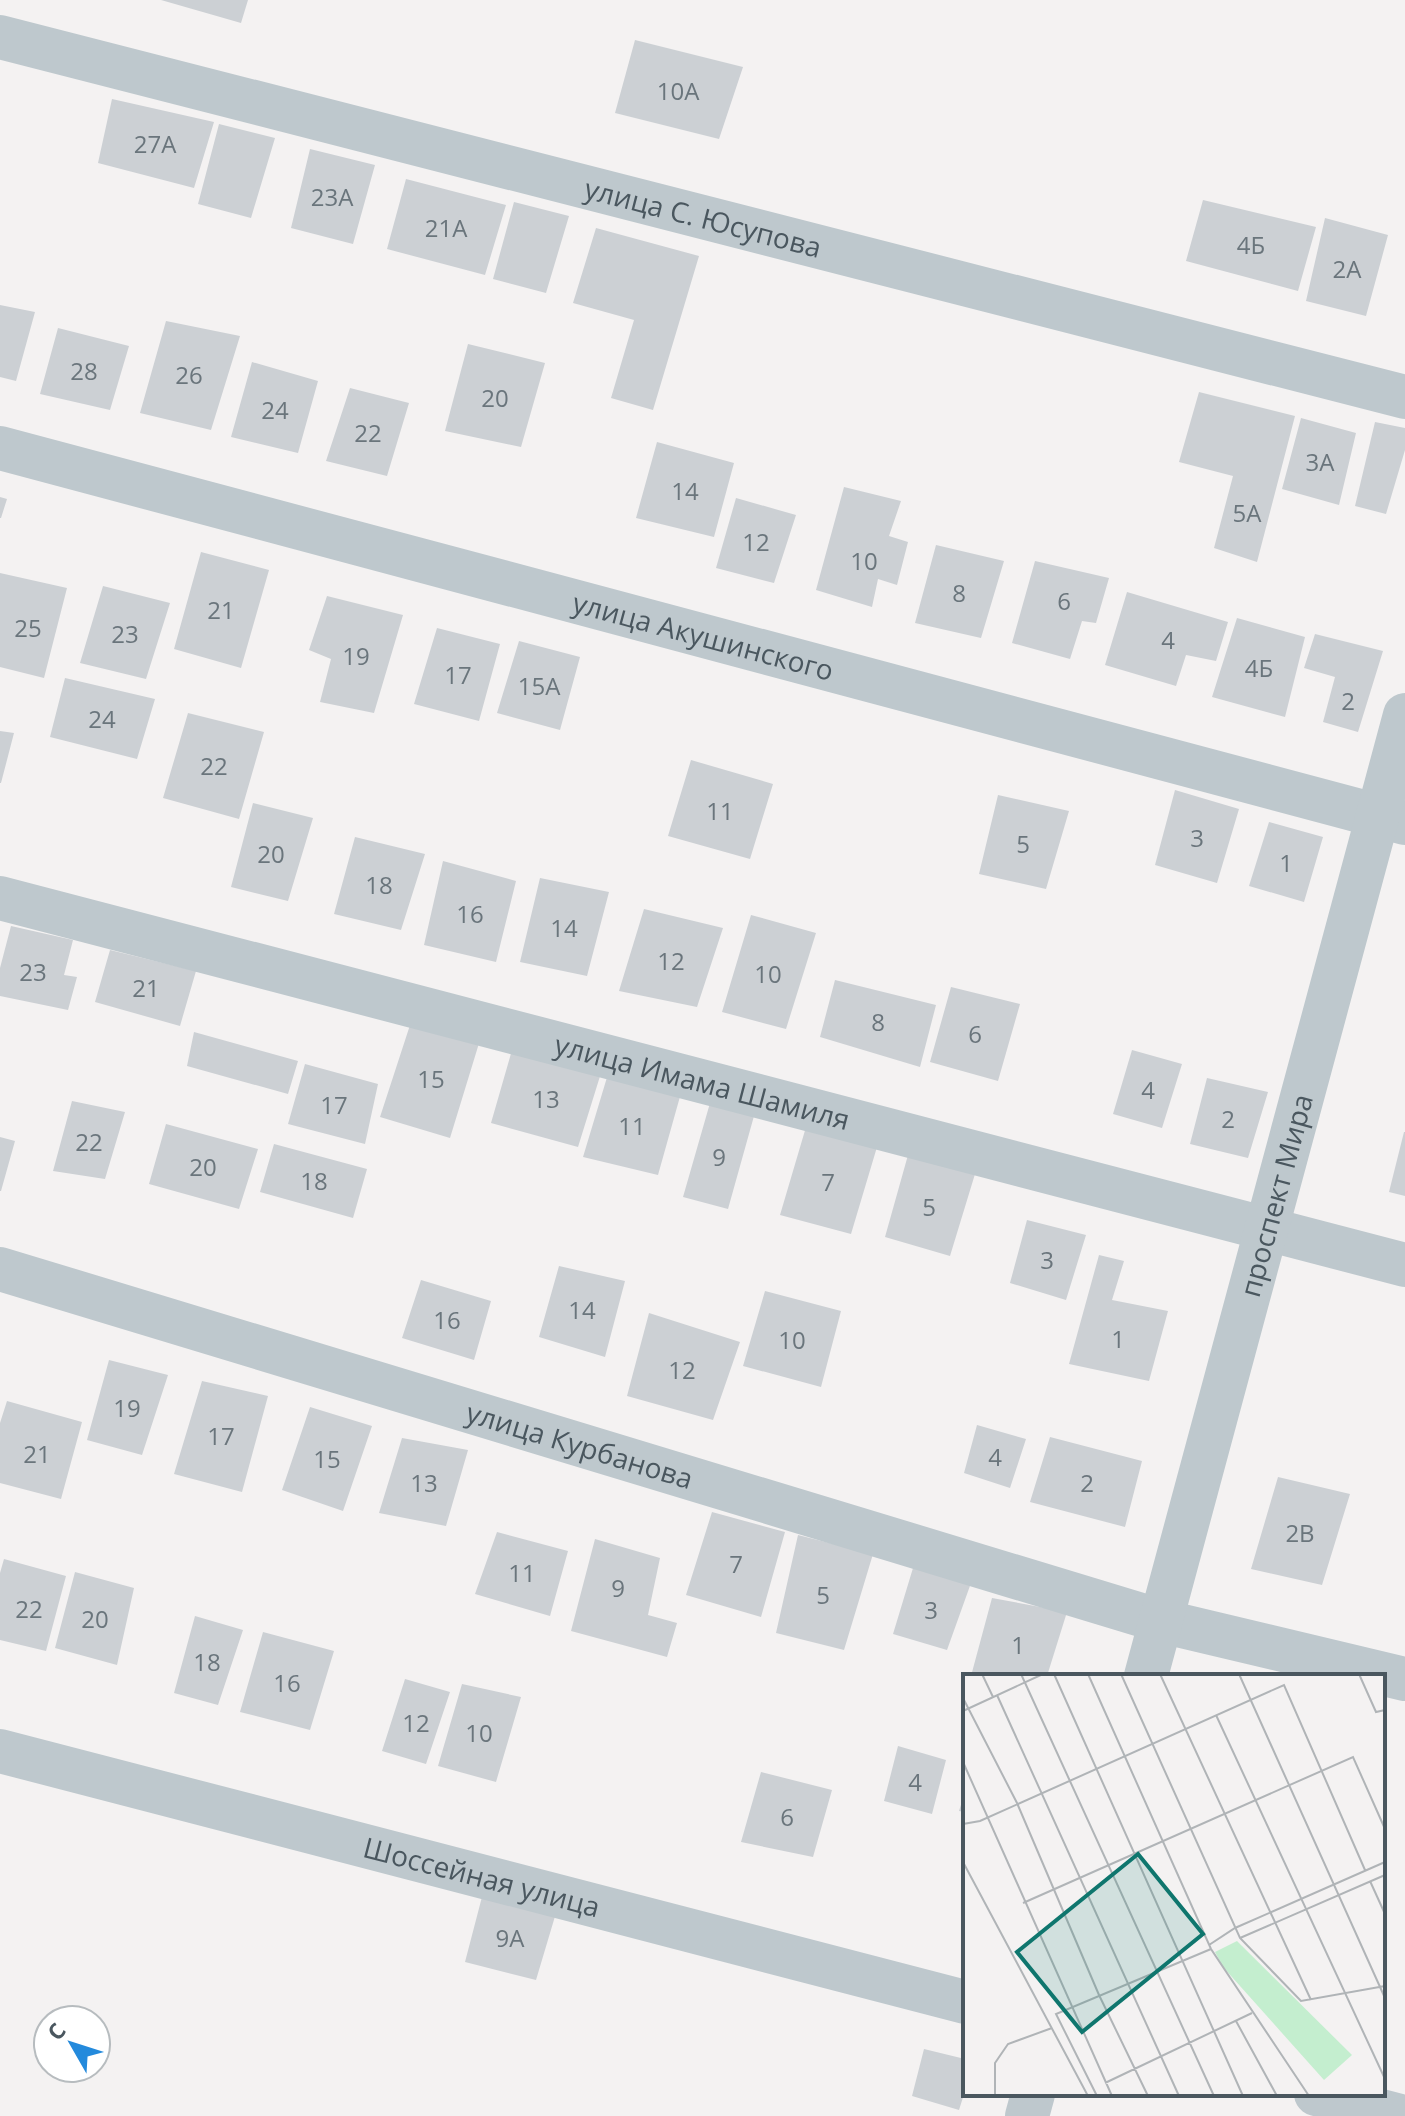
<svg xmlns="http://www.w3.org/2000/svg" width="1405" height="2116" font-family="'Open Sans',sans-serif">
<rect width="100%" height="100%" fill="#f4f2f2"/>
<path fill="#ccd0d4" d="M 161,0 L 248,0 L 241,23 Z
M 635,40 L 743,67 L 719,139 L 615,113 Z
M 112,99 L 214,122 L 194,188 L 98,163 Z
M 219,124 L 275,138 L 251,218 L 198,204 Z
M 310,149 L 375,165 L 353,244 L 291,228 Z
M 406,179 L 506,205 L 485,275 L 387,249 Z
M 1203,200 L 1316,227 L 1298,291 L 1186,261 Z
M 514,202 L 569,216 L 546,293 L 493,279 Z
M 1325,218 L 1388,235 L 1366,316 L 1306,301 Z
M 596,228 L 699,256 L 653,410 L 611,398 L 634,320 L 573,303 Z
M 0,305 L 35,312 L 16,381 L 0,377 Z
M 166,321 L 240,336 L 211,430 L 140,413 Z
M 58,328 L 129,346 L 110,410 L 40,394 Z
M 468,344 L 545,363 L 521,447 L 445,431 Z
M 252,362 L 318,381 L 298,453 L 231,437 Z
M 350,388 L 409,403 L 387,476 L 326,461 Z
M 1199,392 L 1295,416 L 1257,562 L 1214,548 L 1233,476 L 1179,462 Z
M 1301,418 L 1356,433 L 1339,505 L 1282,489 Z
M 1375,422 L 1405,428 L 1405,450 L 1386,514 L 1355,506 Z
M 657,442 L 734,463 L 714,537 L 636,518 Z
M 844,487 L 901,501 L 889,536 L 908,542 L 897,585 L 878,579 L 872,607 L 816,590 Z
M 0,497 L 7,499 L 1,518 L 0,518 Z
M 736,498 L 796,515 L 774,583 L 716,568 Z
M 936,545 L 1004,561 L 981,638 L 915,623 Z
M 201,552 L 269,570 L 241,668 L 174,649 Z
M 1035,561 L 1109,578 L 1096,623 L 1082,621 L 1070,659 L 1012,643 Z
M 0,573 L 67,588 L 44,678 L 0,667 Z
M 103,586 L 170,603 L 146,679 L 80,663 Z
M 1127,592 L 1228,622 L 1216,661 L 1186,655 L 1176,686 L 1105,665 Z
M 327,596 L 403,615 L 374,713 L 320,702 L 331,659 L 309,650 Z
M 1237,618 L 1305,637 L 1285,717 L 1212,697 Z
M 437,628 L 500,644 L 479,721 L 414,704 Z
M 1315,634 L 1383,651 L 1358,732 L 1323,722 L 1335,677 L 1304,668 Z
M 519,641 L 580,657 L 560,730 L 497,713 Z
M 65,678 L 155,699 L 137,759 L 50,737 Z
M 188,713 L 264,732 L 239,819 L 163,798 Z
M 0,731 L 14,733 L 1,783 L 0,783 Z
M 691,760 L 773,784 L 750,859 L 668,836 Z
M 1175,790 L 1239,809 L 1217,883 L 1155,865 Z
M 998,795 L 1069,811 L 1046,889 L 979,874 Z
M 253,803 L 313,818 L 288,901 L 231,887 Z
M 1269,822 L 1323,837 L 1304,902 L 1249,886 Z
M 355,837 L 425,854 L 401,930 L 334,914 Z
M 443,861 L 516,881 L 496,962 L 424,945 Z
M 540,878 L 609,892 L 587,976 L 520,962 Z
M 644,909 L 723,928 L 697,1007 L 619,991 Z
M 751,915 L 816,933 L 786,1029 L 722,1012 Z
M 11,926 L 73,940 L 64,975 L 77,977 L 68,1010 L 0,996 L 0,968 Z
M 110,950 L 196,971 L 180,1026 L 95,1002 Z
M 835,980 L 936,1005 L 920,1067 L 820,1037 Z
M 951,987 L 1020,1004 L 998,1081 L 930,1062 Z
M 411,1022 L 480,1040 L 450,1138 L 380,1117 Z
M 194,1032 L 298,1061 L 288,1094 L 187,1066 Z
M 512,1050 L 601,1073 L 578,1147 L 491,1123 Z
M 1132,1050 L 1182,1064 L 1162,1128 L 1113,1114 Z
M 305,1064 L 378,1084 L 365,1144 L 288,1124 Z
M 608,1074 L 681,1093 L 658,1175 L 583,1157 Z
M 1207,1078 L 1268,1092 L 1248,1158 L 1190,1144 Z
M 72,1101 L 125,1112 L 105,1179 L 53,1171 Z
M 710,1103 L 754,1116 L 728,1209 L 683,1197 Z
M 166,1124 L 258,1149 L 239,1209 L 149,1184 Z
M 806,1127 L 877,1147 L 851,1234 L 780,1215 Z
M 1404,1132 L 1405,1132 L 1405,1196 L 1389,1192 Z
M 0,1137 L 15,1141 L 1,1191 L 0,1191 Z
M 274,1144 L 367,1169 L 353,1218 L 260,1192 Z
M 908,1155 L 975,1174 L 950,1256 L 885,1237 Z
M 1027,1220 L 1086,1235 L 1066,1300 L 1010,1283 Z
M 1099,1255 L 1124,1261 L 1112,1300 L 1168,1311 L 1149,1381 L 1069,1364 Z
M 559,1266 L 625,1281 L 605,1357 L 539,1337 Z
M 421,1280 L 491,1301 L 474,1360 L 402,1338 Z
M 765,1291 L 841,1311 L 821,1387 L 743,1366 Z
M 649,1313 L 740,1342 L 713,1420 L 627,1396 Z
M 109,1360 L 168,1375 L 142,1455 L 87,1440 Z
M 202,1381 L 268,1396 L 242,1492 L 174,1474 Z
M 7,1401 L 82,1422 L 61,1499 L 0,1483 L 0,1423 Z
M 310,1407 L 372,1426 L 343,1511 L 282,1490 Z
M 977,1425 L 1026,1439 L 1010,1488 L 964,1473 Z
M 1050,1437 L 1142,1461 L 1125,1527 L 1030,1502 Z
M 402,1438 L 468,1450 L 446,1526 L 379,1513 Z
M 1278,1477 L 1350,1494 L 1322,1585 L 1251,1569 Z
M 712,1512 L 785,1532 L 761,1617 L 686,1595 Z
M 497,1532 L 568,1551 L 550,1616 L 475,1594 Z
M 798,1535 L 873,1554 L 844,1650 L 776,1633 Z
M 595,1539 L 660,1558 L 648,1615 L 677,1623 L 667,1657 L 571,1631 Z
M 4,1559 L 66,1576 L 46,1651 L 0,1640 L 0,1573 Z
M 913,1568 L 971,1583 L 947,1650 L 893,1634 Z
M 75,1572 L 134,1588 L 117,1665 L 55,1648 Z
M 992,1598 L 1067,1612 L 1047,1676 L 971,1676 Z
M 195,1616 L 243,1630 L 218,1705 L 174,1693 Z
M 263,1632 L 334,1651 L 310,1730 L 240,1712 Z
M 405,1679 L 450,1692 L 426,1764 L 382,1751 Z
M 462,1684 L 521,1697 L 496,1782 L 438,1766 Z
M 898,1746 L 946,1760 L 932,1814 L 884,1801 Z
M 761,1772 L 832,1790 L 813,1857 L 741,1842 Z
M 965,1792 L 965,1812 L 959,1811 Z
M 483,1893 L 556,1913 L 536,1980 L 465,1962 Z
M 924,2049 L 965,2059 L 965,2091 L 959,2110 L 912,2096 Z"/>
<g fill="none" stroke-linecap="round" stroke-linejoin="round">
<g stroke="#bec8cd" stroke-width="44">
<path id="s1" d="M 0,37 L 1405,397"/>
<path id="s2" d="M 0,448 L 1405,823"/>
<path id="s3" d="M 0,898 L 1405,1265"/>
<path id="s4" d="M 0,1269 L 1161,1621 L 1405,1679"/>
<path id="s5" d="M 1146,1676 L 1405,715"/>
<path id="s6" d="M 0,1751 L 965,2002"/>
<path d="M 1316,2094 L 1400,2116"/>
<path d="M 1027,2116 L 1033,2094"/>
</g>
</g>
<g text-anchor="middle" dominant-baseline="central" stroke-width="8" stroke-linejoin="round" paint-order="stroke">
<g font-size="24" fill="#6a757c">
<text x="678" y="90">10А</text>
<text x="155" y="143">27А</text>
<text x="332" y="196">23А</text>
<text x="446" y="227">21А</text>
<text x="1251" y="244">4Б</text>
<text x="1347" y="268">2А</text>
<text x="84" y="370">28</text>
<text x="189" y="374">26</text>
<text x="495" y="397">20</text>
<text x="275" y="409">24</text>
<text x="368" y="432">22</text>
<text x="1320" y="461">3А</text>
<text x="685" y="490">14</text>
<text x="1247" y="512">5А</text>
<text x="756" y="541">12</text>
<text x="864" y="560">10</text>
<text x="959" y="592">8</text>
<text x="1064" y="600">6</text>
<text x="221" y="609">21</text>
<text x="28" y="627">25</text>
<text x="125" y="633">23</text>
<text x="1168" y="639">4</text>
<text x="356" y="655">19</text>
<text x="1259" y="667">4Б</text>
<text x="458" y="674">17</text>
<text x="539" y="685">15А</text>
<text x="1348" y="700">2</text>
<text x="102" y="718">24</text>
<text x="214" y="765">22</text>
<text x="720" y="810">11</text>
<text x="1197" y="837">3</text>
<text x="1023" y="843">5</text>
<text x="271" y="853">20</text>
<text x="1286" y="862">1</text>
<text x="379" y="884">18</text>
<text x="470" y="913">16</text>
<text x="564" y="927">14</text>
<text x="671" y="960">12</text>
<text x="33" y="971">23</text>
<text x="768" y="973">10</text>
<text x="146" y="987">21</text>
<text x="878" y="1021">8</text>
<text x="975" y="1033">6</text>
<text x="431" y="1078">15</text>
<text x="1148" y="1089">4</text>
<text x="546" y="1098">13</text>
<text x="334" y="1104">17</text>
<text x="1228" y="1118">2</text>
<text x="632" y="1125">11</text>
<text x="89" y="1141">22</text>
<text x="719" y="1156">9</text>
<text x="203" y="1166">20</text>
<text x="314" y="1180">18</text>
<text x="828" y="1181">7</text>
<text x="929" y="1206">5</text>
<text x="1047" y="1259">3</text>
<text x="582" y="1309">14</text>
<text x="447" y="1319">16</text>
<text x="1118" y="1338">1</text>
<text x="792" y="1339">10</text>
<text x="682" y="1369">12</text>
<text x="127" y="1407">19</text>
<text x="221" y="1435">17</text>
<text x="37" y="1453">21</text>
<text x="995" y="1456">4</text>
<text x="327" y="1458">15</text>
<text x="424" y="1482">13</text>
<text x="1087" y="1482">2</text>
<text x="1300" y="1532">2В</text>
<text x="736" y="1563">7</text>
<text x="522" y="1572">11</text>
<text x="618" y="1587">9</text>
<text x="823" y="1594">5</text>
<text x="29" y="1608">22</text>
<text x="931" y="1609">3</text>
<text x="95" y="1618">20</text>
<text x="1018" y="1644">1</text>
<text x="207" y="1661">18</text>
<text x="287" y="1682">16</text>
<text x="416" y="1722">12</text>
<text x="479" y="1732">10</text>
<text x="915" y="1781">4</text>
<text x="787" y="1816">6</text>
<text x="510" y="1937">9А</text>
</g>
<g font-size="28" fill="#4a575f" stroke="#fff">
<text stroke="none"><textPath href="#s1" startOffset="726">улица С. Юсупова</textPath></text>
<text stroke="none"><textPath href="#s2" startOffset="728">улица Акушинского</textPath></text>
<text stroke="none"><textPath href="#s3" startOffset="726">улица Имама Шамиля</textPath></text>
<text stroke="none"><textPath href="#s5" startOffset="498">проспект Мира</textPath></text>
<text stroke="none"><textPath href="#s4" startOffset="606">улица Курбанова</textPath></text>
<text stroke="none"><textPath href="#s6" startOffset="498">Шоссейная улица</textPath></text>
</g>
</g>
<g transform="translate(963 1674)">
<rect width="422" height="422" fill="#f4f2f2"/>
<path d="M 274,267 L 389,381 L 361,406 L 260,293 L 252,278 Z" fill="#c4eecf"/>
<path fill="none" stroke="#b0b4b7" stroke-width="2" d="M 19,0 L 30,23M 58,0 L 251,422M 91,0 L 280,422M 125,0 L 248,275 L 346,422M 158,0 L 277,264 L 338,327 L 422,312M 197,0 L 348,326M 276,0 L 422,324M 396,0 L 413,38 L 422,36M 34,21 L 216,422M 0,24 L 54,129 L 136,321 L 185,422M 0,37 L 80,0M 253,41 L 422,405M 0,88 L 149,422M 0,150 L 17,147 L 321,11 L 402,196M 0,188 L 125,422M 407,207 L 422,240M 60,229 L 390,83 L 422,155M 277,264 L 422,201M 246,271 L 272,254 L 422,188M 273,347 L 314,422M 142,409 L 289,339M 32,422 L 32,389 L 45,370 L 89,354M 134,422 L 93,340 L 248,275"/>
<path fill="#0f766e" fill-opacity="0.15" stroke="#0f766e" stroke-width="4" d="M 175,180 L 240,260 L 119,358 L 54,278 Z"/>
<rect width="422" height="422" fill="none" stroke="#4a575f" stroke-width="4"/>
</g>
<g transform="translate(72 2044) rotate(309)"><circle r="38" fill="#ffffff" stroke="#b7bcbf" stroke-width="2"/>
<path d="M0-6L14 30L0 20L-14 30Z" fill="#248adc"/>
<text y="-12" font-size="22" font-weight="bold" text-anchor="middle" fill="#4a575f">С</text>
</g>
</svg>
